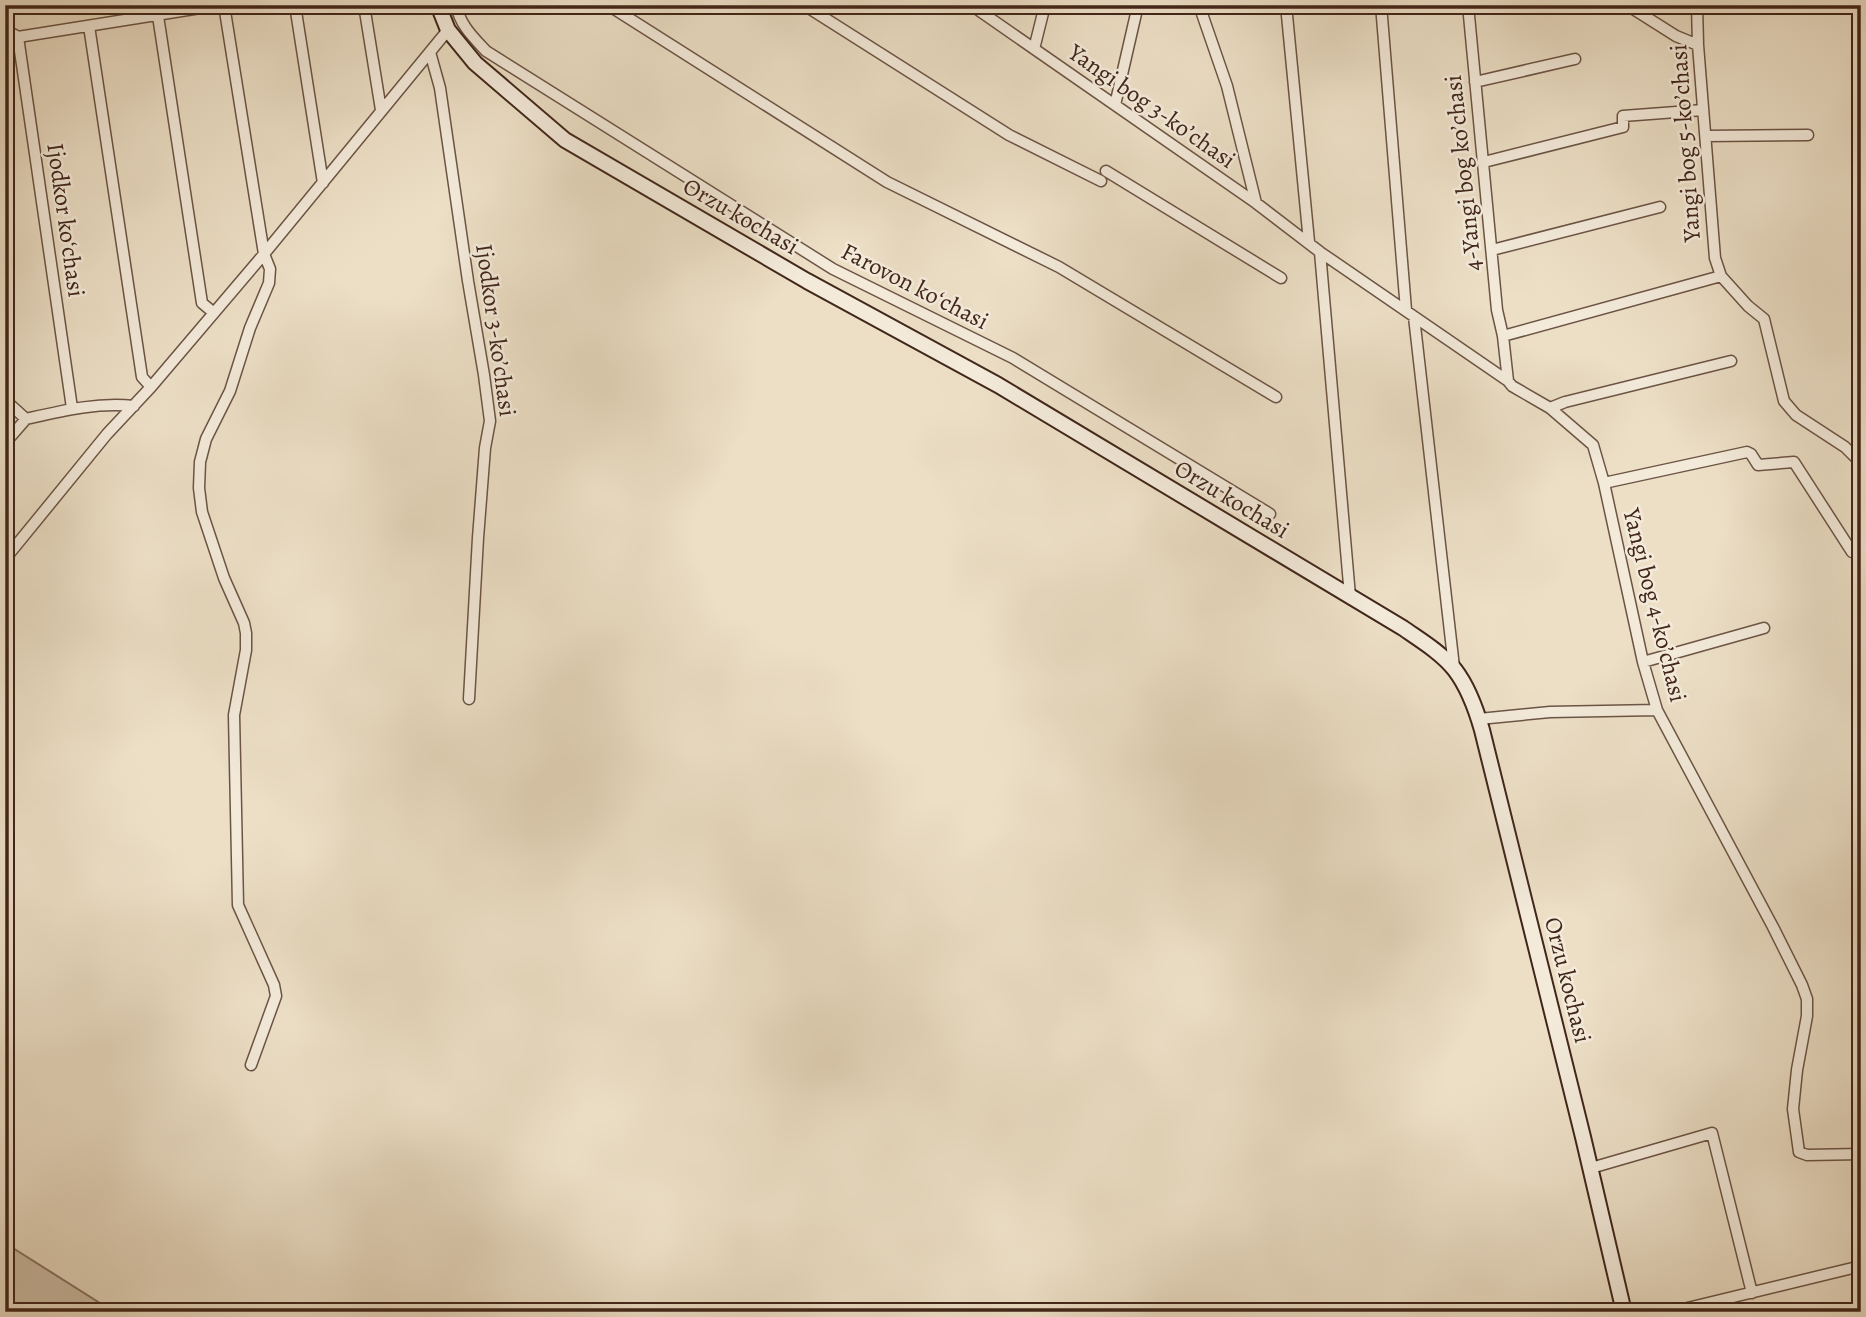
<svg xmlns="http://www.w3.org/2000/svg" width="1866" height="1317" font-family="Alegreya,serif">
<rect width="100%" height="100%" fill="#ecdfc6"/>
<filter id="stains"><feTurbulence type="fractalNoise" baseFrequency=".00286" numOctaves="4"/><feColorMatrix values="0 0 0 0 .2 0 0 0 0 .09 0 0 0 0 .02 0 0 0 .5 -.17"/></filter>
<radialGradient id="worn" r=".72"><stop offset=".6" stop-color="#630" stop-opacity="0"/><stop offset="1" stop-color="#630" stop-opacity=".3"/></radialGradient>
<path fill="#cfc0a9" stroke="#887362" stroke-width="2" d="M 5,1243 L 114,1312 L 5,1312 Z"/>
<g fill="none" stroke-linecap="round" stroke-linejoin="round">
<g stroke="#6c5445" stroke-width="13">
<path id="street" d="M 224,5 L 264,254 L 270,269 L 269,283 L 250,328 L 230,391 L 206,439 L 200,462 L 199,488 L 202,512 L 224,578 L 244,623 L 246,633 L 246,650 L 234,715 L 238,905 L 274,985 L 276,996 L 251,1065
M 295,5 L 323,183
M 364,5 L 381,110
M 456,5 C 460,25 473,37 486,51 L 833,269 L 1013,358 L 1270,514
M 608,5 L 887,182 L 1059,267 L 1276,397
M 804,5 L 1009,135 L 1101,181
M 971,5 L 1256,203 L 1320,252 L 1508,381 L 1512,386 L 1550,408 L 1593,445 L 1604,483 L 1643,662 L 1657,710 L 1773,927 L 1802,985 L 1807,999 L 1807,1016 L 1797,1070 L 1793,1109 L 1799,1152 L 1807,1155 L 1861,1154
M 1199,5 L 1227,86 L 1256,203
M 1286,5 L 1309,242
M 1381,5 L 1406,310
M 1468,5 L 1497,310 L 1503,336 L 1508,381
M 1627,5 L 1676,36 L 1698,45
M 1697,5 L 1698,45 L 1715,258 L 1721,276 L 1748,306 L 1764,319 L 1784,401 L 1796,415 L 1845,447 L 1861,463
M 158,16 L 202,303 L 214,313
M 89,26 L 142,377 L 151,387
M 5,35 L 13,34 L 18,37 L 219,5
M 18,37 L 72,408
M 1034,49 L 1045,5
M 430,52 L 440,88 L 468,281 L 484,375 L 490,421 L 485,448 L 478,538 L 469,699
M 1475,82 L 1575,59
M 1115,105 L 1138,5
M 1706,136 L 1808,135
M 1484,162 L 1623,127 L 1623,116 L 1703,110
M 1106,171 L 1281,278
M 1492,250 L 1660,207
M 1320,252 L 1350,596
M 1414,317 L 1454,667
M 1503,336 L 1721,276
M 5,400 L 26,419 C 61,411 97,402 134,406
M 1550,408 L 1565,402 L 1731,361
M 5,443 L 26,419
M 1604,483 L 1747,452 L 1751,454 L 1758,465 L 1794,462 L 1852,552
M 5,559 L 107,434 L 151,387 L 264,254 L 448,30
M 1643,662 L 1764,628
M 1479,719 L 1550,712 L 1657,710
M 1591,1168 L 1712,1133 L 1752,1293
M 1671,1312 L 1861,1266"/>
</g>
<g stroke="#41261a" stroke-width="18">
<path id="secondary" d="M 438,5 L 448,30 L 475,63 L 565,140 L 807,281 L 998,385 L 1403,628 C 1420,640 1442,653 1455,670 C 1468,687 1476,709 1482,730 L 1583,1137 L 1624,1312"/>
</g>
<use href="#street" stroke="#f3eada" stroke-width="10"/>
<use href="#secondary" stroke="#f3eada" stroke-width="14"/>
</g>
<g text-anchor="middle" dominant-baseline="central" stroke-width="5" stroke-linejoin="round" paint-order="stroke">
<g font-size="24" fill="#41261a" stroke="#f3eada">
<text transform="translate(1152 106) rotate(35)">Yangi bog 3-koʼchasi</text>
<text transform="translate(1685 143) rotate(-94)">Yangi bog 5-koʼchasi</text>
<text transform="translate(1463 173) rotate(-96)">4-Yangi bog koʼchasi</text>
<text transform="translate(741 216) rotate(30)">Orzu kochasi</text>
<text transform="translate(66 220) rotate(82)">Ijodkor koʻchasi</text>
<text transform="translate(915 286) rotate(27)">Farovon koʻchasi</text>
<text transform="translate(496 330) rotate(82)">Ijodkor 3-koʼchasi</text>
<text transform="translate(1232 499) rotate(31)">Orzu kochasi</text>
<text transform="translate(1655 605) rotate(76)">Yangi bog 4-koʼchasi</text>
<text transform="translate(1568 980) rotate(76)">Orzu kochasi</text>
</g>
</g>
<rect width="1866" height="1317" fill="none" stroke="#ecdfc6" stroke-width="28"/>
<rect x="7" y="7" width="1852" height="1303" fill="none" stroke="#41261a" stroke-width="3.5"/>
<rect x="14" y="14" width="1838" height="1289" fill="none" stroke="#41261a" stroke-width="2"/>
<rect width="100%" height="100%" filter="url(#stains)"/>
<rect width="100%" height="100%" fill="url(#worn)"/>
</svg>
